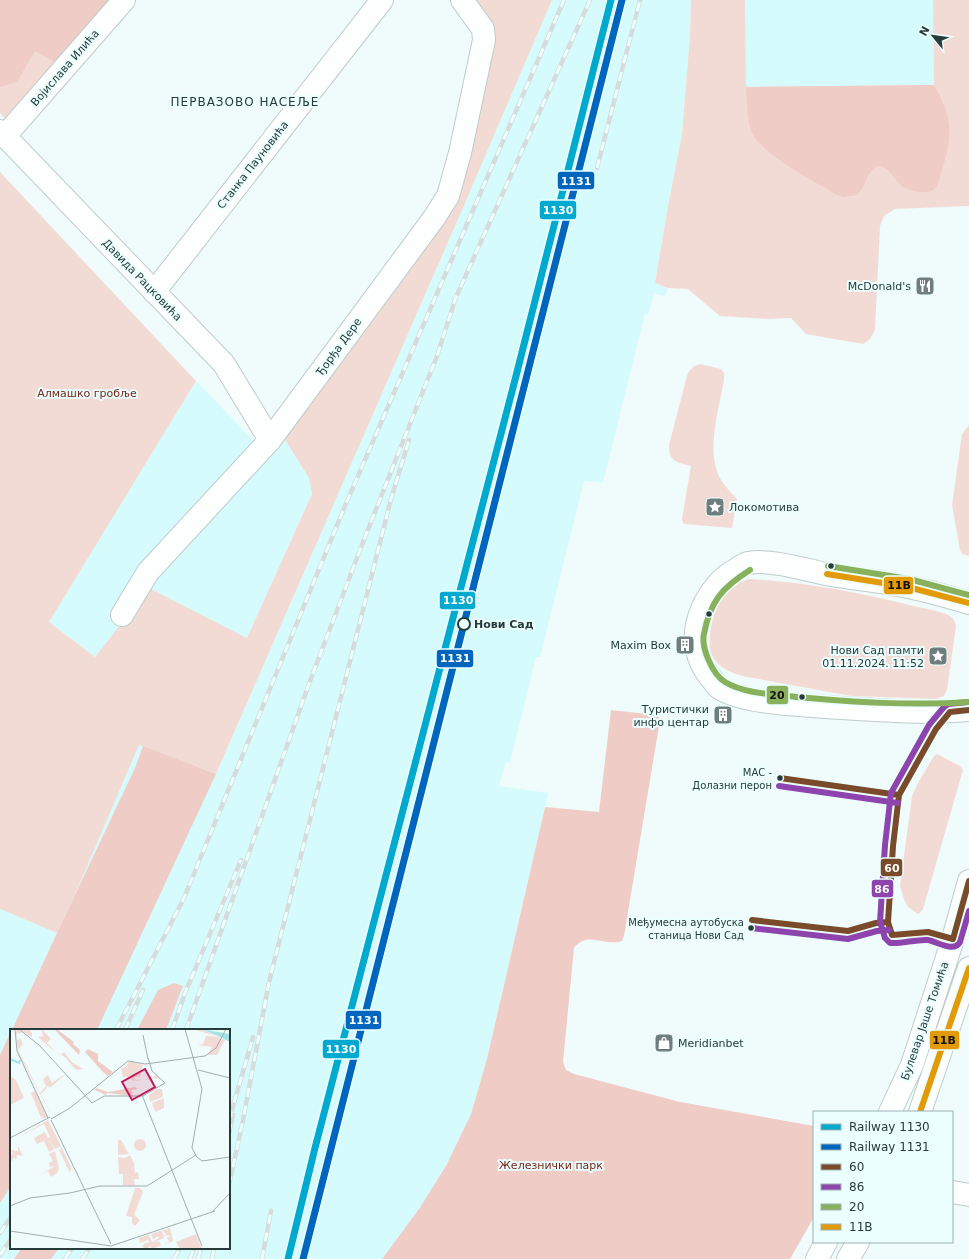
<svg xmlns="http://www.w3.org/2000/svg" width="969" height="1259" font-family="'DejaVu Sans',sans-serif">
<rect width="100%" height="100%" fill="#f0fbfb"/>
<path fill="#d6fbfc" fill-rule="evenodd" d="M 552,0 L 691,0 L 690,35 L 682,134 L 668,206 L 655,283 L 668,288 L 665,296 L 654,294 L 648,315 L 645,314 L 603,483 L 584,481 L 540,657 L 536,657 L 510,763 L 506,762 L 499,786 L 548,793 L 487,1059 L 471,1114 L 446,1166 L 419,1209 L 382,1259 L 0,1259 L 0,909 L 57,933 L 74,897 L 139,745 L 216,774 L 462,210 ZM 11,1030 L 229,1030 L 229,1248 L 11,1248 Z
M 745,0 L 933,0 L 934,85 L 746,87 Z
M 196,381 L 256,443 L 284,438 L 309,478 L 312,494 L 247,638 L 149,588 L 95,657 L 49,622 Z"/>
<path fill="#f3dbd5" d="M 0,0 L 110,0 L 5,119 L 0,113 Z
M 474,0 L 552,0 L 462,210 L 216,774 L 139,745 L 74,897 L 57,933 L 0,909 L 0,172 L 196,381 L 49,622 L 95,657 L 149,588 L 247,638 L 312,494 L 309,478 L 284,438 L 424,247 L 494,35 Z
M 691,0 L 745,0 L 746,87 L 934,85 L 933,0 L 969,0 L 969,206 L 895,209 L 884,216 L 880,226 L 875,330 L 870,339 L 863,344 L 806,334 L 791,318 L 769,319 L 720,316 L 688,289 L 668,288 L 655,283 L 668,206 L 682,134 L 690,35 Z
M 700,364 L 721,369 L 724,373 L 724,380 C 719,409 707,446 718,474 C 722,484 730,491 737,499 L 732,528 L 685,524 L 683,523 L 682,519 L 691,466 C 676,462 669,462 669,445 L 687,376 C 690,369 693,366 700,364 Z
M 969,425 L 969,556 L 962,554 L 960,550 L 952,505 L 962,434 Z
M 749,579 C 803,582 857,592 909,605 C 921,608 939,610 950,616 C 954,619 955,622 956,626 L 947,690 L 944,696 L 936,699 L 851,696 L 747,677 C 734,674 720,670 713,657 C 704,642 715,602 727,590 C 734,584 740,582 749,579 Z
M 937,754 L 960,766 L 963,770 L 923,909 L 920,913 L 918,914 L 908,907 L 905,902 L 900,886 L 912,796 L 919,781 L 934,756 Z"/>
<path fill="#efcdc6" d="M 0,0 L 110,0 L 55,62 L 35,51 L 17,82 L 0,87 Z
M 934,85 C 958,126 950,144 937,187 C 932,192 926,193 919,192 C 914,191 908,190 903,187 C 894,181 890,166 877,166 L 869,174 L 862,189 L 857,195 L 844,197 L 835,194 C 812,180 764,156 752,133 C 747,122 747,99 746,87 Z
M 611,710 L 656,715 L 658,716 L 660,720 L 624,936 L 622,941 C 605,947 587,930 574,948 L 563,1062 L 566,1070 L 574,1074 L 680,1102 L 814,1126 L 814,1217 L 790,1259 L 382,1259 L 419,1209 L 446,1166 L 471,1114 L 487,1059 L 545,807 L 599,812 Z
M 143,746 L 216,774 L 97,1030 L 12,1030 L 57,933 L 135,768 Z
M 174,983 L 183,986 L 166,1030 L 137,1030 L 158,990 Z
M 11,1031 L 11,1186 L 0,1203 L 0,1055 Z
M 22,1248 L 59,1248 L 51,1259 L 14,1259 Z"/>
<g fill="none" stroke-linecap="round" stroke-linejoin="round">
<g stroke="#becccc" stroke-width="24">
<path id="minor" d="M 0,131 L 224,364 L 270,440
M 5,136 L 124,0
M 154,292 L 382,0
M 969,603 C 949,597 928,591 908,587 C 881,581 853,579 826,574 C 803,569 770,559 748,563 C 744,564 740,567 737,569 C 720,578 710,591 702,609 C 692,633 693,655 710,677 C 713,680 715,684 718,687 C 739,703 799,705 826,707 C 874,710 922,714 969,710
M 122,615 L 148,572 L 270,440 L 434,218 L 448,196 L 460,153 L 484,40 L 483,29 L 462,0
M 952,1192 L 969,1195"/>
</g>
<g stroke="#becccc" stroke-width="24">
<path id="major" d="M 890,1112 L 912,1065 L 953,939 L 969,881
M 920,1112 L 969,968
M 817,1259 L 826,1242
M 848,1259 L 858,1242"/>
</g>
<use href="#minor" stroke="#fdfefe" stroke-width="22"/>
<use href="#major" stroke="#fdfefe" stroke-width="22"/>
<g stroke="#d6dbdb" stroke-width="4.5">
<path id="rail" d="M 597,168 L 640,0
M 116,1030 L 184,898 L 345,506 L 564,0
M 125,1030 L 143,990
M 172,1030 L 185,993 L 241,860
M 186,1030 L 310,681 L 365,537 L 437,356 L 456,297 L 590,0
M 229,1120 L 253,1037
M 229,1133 L 233,1115
M 229,1185 L 243,1120 L 269,982 L 391,499 L 409,440
M 0,1233 L 11,1217
M 0,1255 L 11,1239
M 65,1259 L 72,1248
M 82,1259 L 90,1248
M 174,1259 L 180,1248
M 190,1259 L 194,1248
M 198,1259 L 201,1248
M 212,1259 L 214,1248
M 262,1259 L 271,1211"/>
</g>
<use href="#rail" stroke="#ecffff" stroke-width="3" stroke-dasharray="9" stroke-linecap="butt"/>
<g stroke="#ecffff" stroke-width="9">
<path id="bus-1" d="M 969,710 L 950,712 L 936,729 L 899,795 L 893,846 L 888,922 L 892,935 L 928,932 L 953,939 L 969,881
M 780,778 L 899,795
M 752,920 L 848,931 L 876,923 L 888,922"/>
</g>
<g stroke="#ecffff" stroke-width="9">
<path id="bus-2" d="M 968,702 L 948,704 L 944,707 L 929,725 L 891,793 L 885,845 L 880,922 L 885,938 L 890,943 C 902,944 916,939 928,940 C 938,942 954,953 960,942 L 969,911
M 779,786 L 898,803
M 751,928 L 848,939 L 877,931 L 889,930"/>
</g>
<g stroke="#ecffff" stroke-width="9">
<path id="bus-3" d="M 828,566 L 909,579 L 969,595
M 750,570 C 723,587 710,601 704,634 C 701,647 712,674 725,682 C 745,694 773,694 796,697 C 853,702 911,706 968,702"/>
</g>
<g stroke="#ecffff" stroke-width="9">
<path id="bus-4" d="M 827,574 L 908,587 L 969,603
M 920,1112 L 969,968"/>
</g>
<use href="#bus-1" stroke="#7a4b2a" stroke-width="6"/>
<use href="#bus-2" stroke="#8e44ad" stroke-width="6"/>
<use href="#bus-3" stroke="#89b15b" stroke-width="6"/>
<use href="#bus-4" stroke="#e29b06" stroke-width="6"/>
<g stroke="#ecffff" stroke-width="10">
<path id="rail-1" d="M 288,1259 L 315,1148 L 516,376 L 611,0"/>
</g>
<g stroke="#ecffff" stroke-width="10">
<path id="rail-2" d="M 303,1259 L 622,0"/>
</g>
<use href="#rail-1" stroke="#00a9ce" stroke-width="7"/>
<use href="#rail-2" stroke="#0065bd" stroke-width="7"/>
</g>
<defs>
<g id="restaurant-square" transform="scale(1)"><rect x="-9" y="-9" width="18" height="18" rx="4" fill="#6e7e7e" stroke="#ecffff"/><path d="M-5-6h1v4h1v-4h1v4h1v-4h1v5L-1.5 .5V6h-2V.5L-5-1ZM5-6V6H3V1.5H1.5Q1.5-4 5-6Z" fill="#fff"/></g>
<g id="sight-square" transform="scale(1)"><rect x="-9" y="-9" width="18" height="18" rx="4" fill="#6e7e7e" stroke="#ecffff"/><path d="M0-6L1.8-2.2L6-1.7L2.9 1.2L3.7 5.4L0 3.3L-3.7 5.4L-2.9 1.2L-6-1.7L-1.8-2.2Z" fill="#fff"/></g>
<g id="building-square" transform="scale(1)"><rect x="-9" y="-9" width="18" height="18" rx="4" fill="#6e7e7e" stroke="#ecffff"/><path d="M-4-6H4V6H1V3H-1V6H-4ZM-2.5-4.3h1.7v1.8h-1.7ZM.8-4.3h1.7v1.8H.8ZM-2.5-1h1.7V.8h-1.7ZM.8-1h1.7V.8H.8Z" fill="#fff"/></g>
<g id="shop-square" transform="scale(1)"><rect x="-9" y="-9" width="18" height="18" rx="4" fill="#6e7e7e" stroke="#ecffff"/><path d="M-5-2.5h2.3a2.7 3.5 0 0 1 5.4 0H5L5.5 6h-11ZM-1.5-2.5h3a1.5 2.3 0 0 0-3 0Z" fill="#fff"/></g>
</defs>
<g fill-rule="evenodd">
<use href="#restaurant-square" x="925" y="286"/>
<use href="#sight-square" x="715" y="507"/>
<use href="#building-square" x="685" y="645"/>
<use href="#sight-square" x="938" y="656"/>
<use href="#building-square" x="723" y="715"/>
<use href="#shop-square" x="664" y="1043"/>
</g>
<g fill="#283b3b" stroke="#ecffff" stroke-width="1.5">
<circle cx="831" cy="566" r="3.5"/>
<circle cx="709" cy="614" r="3.5"/>
<circle cx="802" cy="697" r="3.5"/>
<circle cx="780" cy="778" r="3.5"/>
<circle cx="751" cy="928" r="3.5"/>
</g>
<circle fill="#ecffff" stroke="#283b3b" stroke-width="2" cx="464" cy="624" r="6"/>
<g text-anchor="middle" dominant-baseline="central" stroke-width="4" stroke-linejoin="round" paint-order="stroke">
<g font-size="10" fill="#283b3b" stroke="#ecffff" text-anchor="end">
<text x="772" y="772">МАС -<tspan x="772" dy="13">Долазни перон</tspan></text>
<text x="744" y="922">Међумесна аутобуска<tspan x="744" dy="13">станица Нови Сад</tspan></text>
</g>
<g font-size="11" fill="#283b3b" stroke="#ecffff">
<text transform="translate(65 68) rotate(-49)">Војислава Илића</text>
<text transform="translate(253 165) rotate(-52)">Станка Пауновића</text>
<text transform="translate(142 280) rotate(46)">Давида Рацковића</text>
<text transform="translate(339 347) rotate(-54)">Ђорђа Дере</text>
<text transform="translate(925 1021) rotate(-71)">Булевар Јаше Томића</text>
</g>
<g font-size="11" fill="#283b3b" stroke="#ecffff" text-anchor="end">
<text x="911" y="286">McDonald's</text>
<text x="729" y="507" text-anchor="start">Локомотива</text>
<text x="671" y="645">Maxim Box</text>
<text x="924" y="650">Нови Сад памти<tspan x="924" dy="13">01.11.2024. 11:52</tspan></text>
<text x="709" y="709">Туристички<tspan x="709" dy="13">инфо центар</tspan></text>
<text x="678" y="1043" text-anchor="start">Meridianbet</text>
</g>
<g font-size="11" fill="#782719" stroke="#ecffff">
<text x="87" y="393">Алмашко гробље</text>
<text x="551" y="1165">Железнички парк</text>
</g>
<g font-size="11" font-weight="bold" fill="#283b3b" stroke="#ecffff" text-anchor="start">
<text x="474" y="624">Нови Сад</text>
</g>
<g font-size="12" letter-spacing="1" fill="#283b3b" stroke="#ecffff">
<text x="245" y="102">ПЕРВАЗОВО НАСЕЉЕ</text>
</g>
</g>
<g transform="translate(10 1029)">
<rect width="220" height="220" fill="#f0fbfb"/>
<path d="M 6,0 L 19,0 L 22,4 L 22,8 L 12,2 L 10,5 L 7,4 L 7,10 L 9,11 L 10,9 L 13,15 L 8,21 L 30,64 L 36,57 L 33,50 L 38,46 L 42,54 L 52,47 L 56,45 L 41,58 L 36,57 L 37,59 L 31,65 L 42,87 L 8,24 ZM 31,0 L 32,0 L 41,10 L 37,14 L 45,22 L 51,26 L 54,23 L 62,33 L 73,40 L 66,41 L 56,29 L 42,20 L 28,8 L 33,7 ZM 183,0 L 191,0 L 215,11 L 207,26 L 198,26 L 202,18 L 188,16 L 193,15 L 196,7 L 208,8 ZM 119,32 L 133,36 L 130,48 L 124,48 L 126,51 L 136,51 L 141,47 L 143,50 L 145,46 L 149,49 L 143,50 L 123,52 L 118,48 L 113,48 L 111,39 L 116,38 ZM 0,47 L 6,51 L 14,69 L 0,76 ZM 147,60 L 152,60 L 153,68 L 140,73 L 139,66 ZM 25,62 L 38,88 L 33,90 L 30,86 L 21,64 ZM 154,69 L 154,79 L 145,83 L 142,74 ZM 38,91 L 51,117 L 45,120 L 39,110 L 44,120 L 39,123 L 34,112 L 27,115 L 24,109 L 35,103 L 38,109 L 40,108 L 34,95 L 9,108 ZM124 116a6 6 0 1 1 12 0a6 6 0 1 1-12 0ZM 108,111 L 111,111 L 119,125 L 108,126 ZM 8,117 L 13,127 L 7,126 L 6,131 L 4,128 L 1,133 L 0,126 L 3,125 L 1,121 L 8,122 ZM 52,119 L 61,138 L 66,148 L 61,139 L 60,144 L 58,140 L 49,121 ZM 45,122 L 49,140 L 47,144 L 41,148 L 38,142 L 29,147 L 45,137 L 40,138 L 39,134 L 43,132 L 39,125 ZM 120,126 L 124,134 L 125,144 L 128,143 L 129,150 L 124,150 L 125,157 L 113,156 L 113,145 L 109,145 L 108,128 L 115,129 ZM 125,159 L 130,159 L 133,163 L 124,186 L 130,191 L 125,197 L 122,194 L 122,188 L 116,187 ZM 160,199 L 163,212 L 153,216 L 159,213 L 157,208 L 161,208 L 158,206 L 155,207 L 154,207 L 153,204 L 156,207 L 156,205 L 153,202 L 152,202 L 154,209 L 142,214 L 149,212 L 151,216 L 150,217 L 142,220 L 139,209 L 142,220 L 140,217 L 137,220 L 132,218 L 135,214 L 139,214 L 138,211 L 130,214 L 129,209 L 139,206 L 142,213 L 149,209 L 148,207 L 143,210 L 141,205 ZM 186,205 L 192,220 L 170,220 L 166,213 Z" fill="#f3dbd5"/>
<path d="M 44,0 L 48,1 L 64,13 L 63,15 L 70,21 L 69,26 ZM 78,20 L 88,25 L 88,32 L 103,43 L 98,47 L 93,43 L 75,23 ZM 125,58 L 128,60 L 121,61 L 123,67 L 97,64 L 96,66 L 85,61 L 86,59 L 98,63 Z" fill="#efcdc6"/>
<path d="M 191,0 L 220,5 L 220,13 L 206,6 Z" fill="#a2e4e5"/>
<path fill="none" stroke="#a2e4e5" stroke-width="2" d="M 0,30 L 9,34 L 10,31"/>
<path fill="none" stroke="#a0aeae" stroke-width="1" d="M 5,0 L 7,22 L 38,89M 9,0 L 30,17 L 82,74M 175,0 L 192,60 L 182,119 L 187,128 L 192,132 L 220,128M 133,6 L 138,30M 188,41 L 220,49M 132,66 L 192,217M 82,74 L 94,67 L 133,67 L 155,54 L 142,42 L 138,29M 41,90 L 60,79 L 118,32 L 135,35 L 195,27 L 206,19 L 216,0M 41,91 L 101,215M 0,109 L 40,88M 0,177 L 20,169 L 60,164 L 90,157 L 137,157 L 186,126M 203,182 L 220,164M 0,202 L 101,217 L 205,182"/>
<path fill="#c2185b" fill-opacity="0.15" stroke="#c2185b" stroke-width="2" d="M 135,40 L 145,58 L 122,71 L 112,53 Z"/>
<rect width="220" height="220" fill="none" stroke="#283b3b" stroke-width="2"/>
</g>
<g stroke="#ecffff" stroke-width="1.5">
<rect x="557" y="171" width="38" height="19" rx="4" fill="#0065bd"/>
<rect x="539" y="200" width="38" height="20" rx="4" fill="#00a9ce"/>
<rect x="883" y="576" width="31" height="19" rx="4" fill="#e29b06"/>
<rect x="439" y="591" width="37" height="19" rx="4" fill="#00a9ce"/>
<rect x="436" y="649" width="38" height="19" rx="4" fill="#0065bd"/>
<rect x="766" y="685" width="23" height="20" rx="4" fill="#89b15b"/>
<rect x="880" y="858" width="23" height="19" rx="4" fill="#7a4b2a"/>
<rect x="871" y="879" width="23" height="19" rx="4" fill="#8e44ad"/>
<rect x="345" y="1010" width="37" height="20" rx="4" fill="#0065bd"/>
<rect x="929" y="1030" width="31" height="20" rx="4" fill="#e29b06"/>
<rect x="322" y="1039" width="38" height="20" rx="4" fill="#00a9ce"/>
</g>
<g font-size="11" text-anchor="middle" font-weight="bold" fill="#fff">
<text x="576" y="185">1131</text>
<text x="558" y="214">1130</text>
<text x="458" y="604">1130</text>
<text x="455" y="662">1131</text>
<text x="892" y="872">60</text>
<text x="882" y="893">86</text>
<text x="364" y="1024">1131</text>
<text x="341" y="1053">1130</text>
</g>
<g font-size="11" text-anchor="middle" font-weight="bold" fill="#111">
<text x="899" y="589">11B</text>
<text x="777" y="699">20</text>
<text x="944" y="1044">11B</text>
</g>
<rect x="813" y="1111" width="140" height="132" fill="#ecffff" stroke="#9eb1b1"/>
<rect x="821" y="1124" width="20" height="6" fill="#00a9ce" stroke="#9eb1b1"/>
<text x="849" y="1131" font-size="12" fill="#283b3b">Railway 1130</text>
<rect x="821" y="1144" width="20" height="6" fill="#0065bd" stroke="#9eb1b1"/>
<text x="849" y="1151" font-size="12" fill="#283b3b">Railway 1131</text>
<rect x="821" y="1164" width="20" height="6" fill="#7a4b2a" stroke="#9eb1b1"/>
<text x="849" y="1171" font-size="12" fill="#283b3b">60</text>
<rect x="821" y="1184" width="20" height="6" fill="#8e44ad" stroke="#9eb1b1"/>
<text x="849" y="1191" font-size="12" fill="#283b3b">86</text>
<rect x="821" y="1204" width="20" height="6" fill="#89b15b" stroke="#9eb1b1"/>
<text x="849" y="1211" font-size="12" fill="#283b3b">20</text>
<rect x="821" y="1224" width="20" height="6" fill="#e29b06" stroke="#9eb1b1"/>
<text x="849" y="1231" font-size="12" fill="#283b3b">11B</text>
<g transform="translate(933 36) rotate(299)" stroke="#ecffff" stroke-width="3" paint-order="stroke">
<path d="M0-3L7 15L0 10L-7 15Z" fill="#283b3b"/>
<text y="-6" font-size="11" font-weight="bold" text-anchor="middle" fill="#283b3b">N</text>
</g>
</svg>
